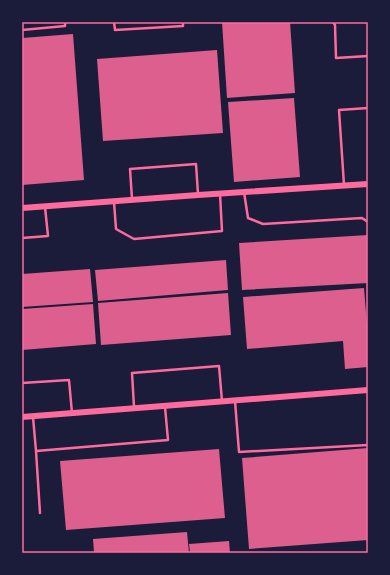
<svg xmlns="http://www.w3.org/2000/svg" width="390" height="575" font-family="'Source Serif 4',serif">
<rect width="100%" height="100%" fill="#1b1b3a"/>
<path fill="#dd5f8e" d="M 222,22 L 290,22 L 295,93 L 227,98 Z
M 73,34 L 84,180 L 22,185 L 22,38 Z
M 217,50 L 223,133 L 103,141 L 97,59 Z
M 294,98 L 300,177 L 234,182 L 228,102 Z
M 368,235 L 368,283 L 242,290 L 239,243 Z
M 226,260 L 228,290 L 98,301 L 95,270 Z
M 90,269 L 93,302 L 22,307 L 22,274 Z
M 364,288 L 368,337 L 368,367 L 345,369 L 343,341 L 247,349 L 243,297 Z
M 228,293 L 231,335 L 101,345 L 98,303 Z
M 93,304 L 96,344 L 22,350 L 22,309 Z
M 368,448 L 368,540 L 249,549 L 242,458 Z
M 219,449 L 225,518 L 66,530 L 60,461 Z
M 187,532 L 189,553 L 94,553 L 93,539 Z
M 229,541 L 230,553 L 190,553 L 189,544 Z"/>
<g fill="none" stroke-linecap="round" stroke-linejoin="round">
<path stroke="#ff6b9d" stroke-width="2.5" d="M 114,22 L 115,30 L 183,26 L 183,22
M 333,22 L 335,25 L 336,58 L 368,56
M 22,30 L 65,26 L 65,22
M 344,185 L 339,110 L 368,108
M 244,192 L 248,218 L 263,224 L 362,218 L 368,222
M 132,199 L 130,169 L 196,164 L 198,194
M 114,202 L 116,229 L 134,239 L 222,231 L 220,194
M 22,238 L 48,236 L 45,207
M 22,383 L 69,380 L 72,413
M 235,401 L 239,452 L 368,445
M 134,407 L 132,373 L 219,366 L 222,401
M 33,417 L 36,451 L 168,440 L 165,407
M 36,451 L 40,513"/>
<path stroke="#ff6b9d" stroke-width="6" d="M 22,208 L 198,195 L 368,184
M 22,417 L 368,390"/>
</g>
<rect width="390" height="575" fill="none" stroke="#1b1b3a" stroke-width="46"/>
<rect x="23" y="23" width="344" height="529" fill="none" stroke="#ff6b9d" stroke-width="1.5"/>
</svg>
